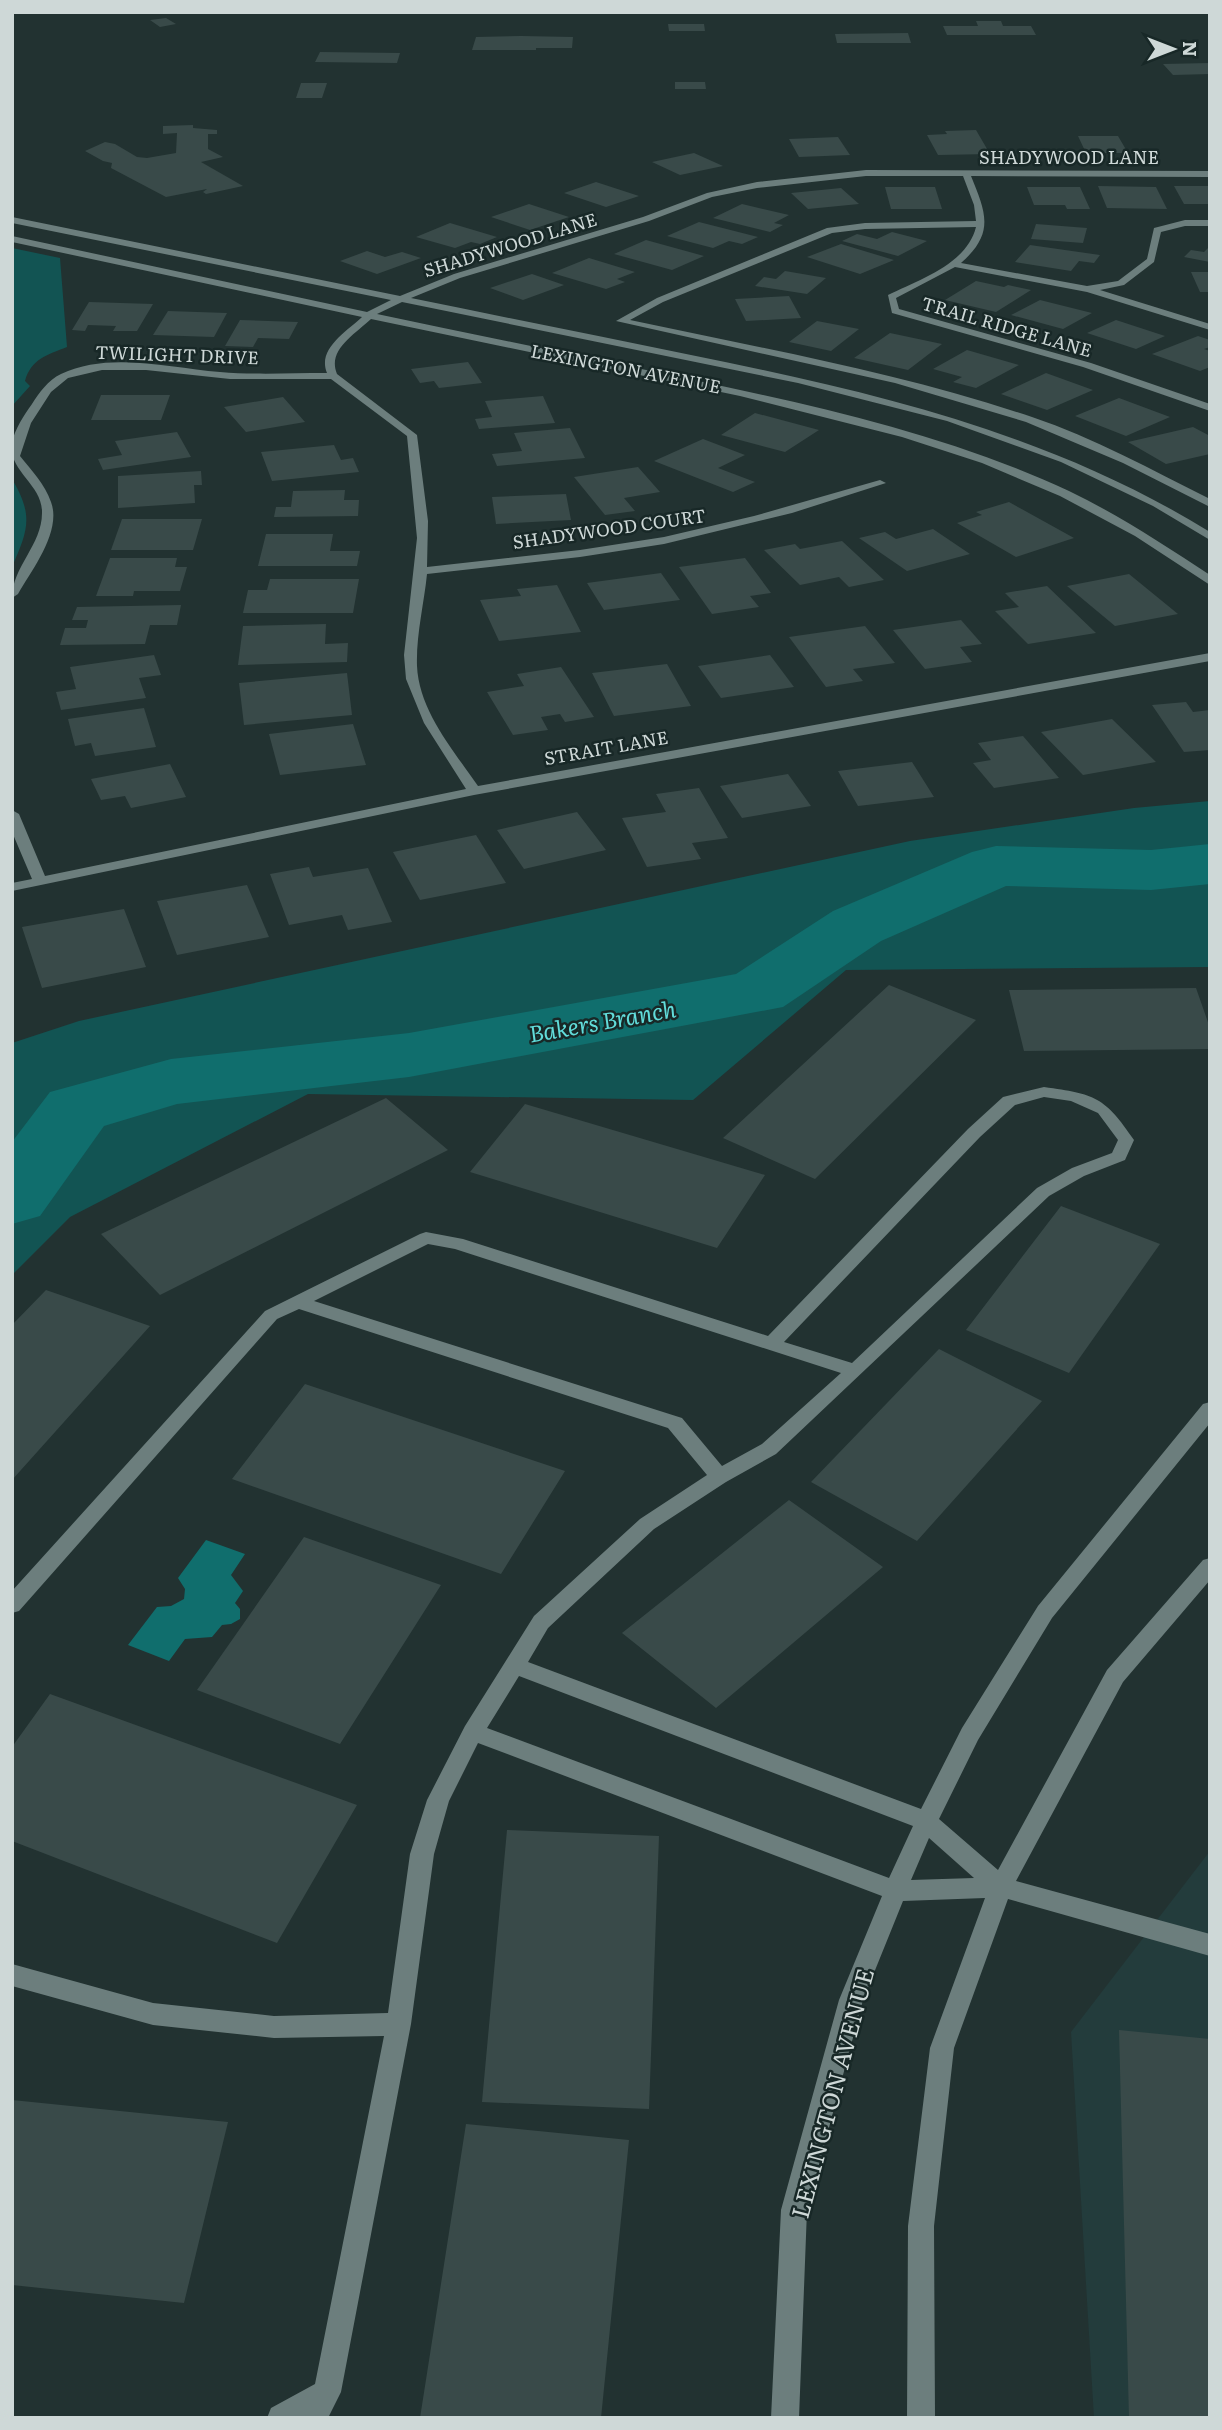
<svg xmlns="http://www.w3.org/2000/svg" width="1222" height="2430" font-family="Literata,serif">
<rect width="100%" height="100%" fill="#223231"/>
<path fill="#233c3c" d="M 1210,1851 L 1210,2418 L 1094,2418 L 1071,2032 Z"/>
<path fill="#125453" d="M 12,248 L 60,258 L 67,347 C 47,355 31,359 25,381 L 30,386 L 12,406 Z
M 12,479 C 34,516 28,530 12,567 Z
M 1210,801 L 1210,967 L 846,970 L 693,1100 L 308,1094 L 70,1217 L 12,1275 L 12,1043 L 79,1021 L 910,841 L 1134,808 Z"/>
<path fill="#106e6d" d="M 206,1540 L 245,1554 L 231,1575 L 243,1591 L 235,1603 L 240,1609 L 240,1619 L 231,1624 L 222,1625 L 212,1637 L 185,1639 L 169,1661 L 128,1645 L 157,1607 L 171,1606 L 184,1599 L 185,1589 L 178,1578 Z"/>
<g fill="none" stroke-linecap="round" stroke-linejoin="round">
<path fill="#106e6d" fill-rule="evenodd" d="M 1210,844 L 1210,884 L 1151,890 L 1006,886 L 881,941 L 783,1007 L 409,1077 L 177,1104 L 104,1126 L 40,1216 L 12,1224 L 12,1142 L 50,1092 L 171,1059 L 409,1033 L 736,974 L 833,911 L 972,852 L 996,846 L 1151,850 Z"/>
</g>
<path fill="#394a49" d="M 166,18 L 176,24 L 160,27 L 150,20 Z
M 976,21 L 1001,21 L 1003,26 L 1031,26 L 1036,35 L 947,35 L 943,26 L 978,26 Z
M 668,24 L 704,24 L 705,31 L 669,31 Z
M 908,33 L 911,43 L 837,43 L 835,34 Z
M 476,37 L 521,36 L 573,37 L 572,48 L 536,48 L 536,50 L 472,50 Z
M 320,52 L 400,53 L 397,63 L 315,62 Z
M 1210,63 L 1210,74 L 1173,75 L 1163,64 Z
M 675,82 L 705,82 L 706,89 L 675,89 Z
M 301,83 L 327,83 L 322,98 L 296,98 Z
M 193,125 L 193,128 L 217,130 L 217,134 L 208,134 L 208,149 L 223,157 L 201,162 L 243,186 L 206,194 L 203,192 L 207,189 L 166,197 L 111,168 L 112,163 L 103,161 L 85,151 L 105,142 L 115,144 L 137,157 L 147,158 L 176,153 L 177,133 L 163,134 L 163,126 Z
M 976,130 L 990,154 L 938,155 L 927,135 L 947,134 L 945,131 Z
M 1078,136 L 1118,136 L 1128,153 L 1086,153 Z
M 838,137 L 850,155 L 799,157 L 789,139 Z
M 694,153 L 723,166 L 680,175 L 652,162 Z
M 596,182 L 639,196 L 606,207 L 564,193 Z
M 1098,186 L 1156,187 L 1167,209 L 1107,208 Z
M 1174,186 L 1210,186 L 1210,204 L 1184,204 Z
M 885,187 L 935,187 L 942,209 L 891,209 Z
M 1027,187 L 1080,187 L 1090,209 L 1067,209 L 1065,205 L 1034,205 Z
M 841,188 L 859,204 L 808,209 L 791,193 Z
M 529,204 L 569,217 L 530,230 L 491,217 Z
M 742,204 L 789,215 L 774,223 L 783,225 L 770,232 L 713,218 Z
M 699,222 L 758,237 L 742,244 L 729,241 L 713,248 L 667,236 Z
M 450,223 L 497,237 L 480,244 L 471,242 L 455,248 L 416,237 Z
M 1036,224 L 1087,228 L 1083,243 L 1031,239 Z
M 892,232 L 927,241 L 898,256 L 842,241 L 857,234 L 877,239 Z
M 646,240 L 704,256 L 672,270 L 614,254 Z
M 841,244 L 894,260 L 860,274 L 807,257 Z
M 1030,245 L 1100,255 L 1094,263 L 1079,261 L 1071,271 L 1015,262 Z
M 1210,246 L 1210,262 L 1184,257 L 1191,250 L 1204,252 Z
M 367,251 L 385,257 L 402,252 L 421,258 L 377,274 L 340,261 Z
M 589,258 L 635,272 L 617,279 L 625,282 L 606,289 L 552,273 Z
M 785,271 L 826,278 L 807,294 L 755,286 L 764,277 L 776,279 Z
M 1191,272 L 1210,272 L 1210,292 L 1200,292 Z
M 532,274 L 564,285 L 523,300 L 490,288 Z
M 976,281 L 1004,287 L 1008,285 L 1031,290 L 996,312 L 945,300 Z
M 789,296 L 801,318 L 746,321 L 735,299 Z
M 1040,300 L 1092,313 L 1063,329 L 1011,315 Z
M 89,302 L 153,304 L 137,331 L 113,331 L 116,326 L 88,325 L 85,331 L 72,330 Z
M 168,311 L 227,313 L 214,337 L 153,335 Z
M 240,320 L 298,322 L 289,339 L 258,338 L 253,347 L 225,346 Z
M 1116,320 L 1165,336 L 1136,349 L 1087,333 Z
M 817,321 L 859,329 L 831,351 L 789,342 Z
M 890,333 L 942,344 L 908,370 L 854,358 Z
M 1198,336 L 1210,340 L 1210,347 L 1204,349 L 1210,351 L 1210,367 L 1200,371 L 1152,354 Z
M 967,350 L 1019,365 L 976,388 L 953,382 L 962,377 L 933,369 Z
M 468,362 L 482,383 L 439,388 L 434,381 L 420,383 L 411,369 Z
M 1046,373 L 1093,390 L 1047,410 L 1001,394 Z
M 101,395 L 170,395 L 161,420 L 91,420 Z
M 543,396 L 555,423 L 479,429 L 475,419 L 492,417 L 485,401 Z
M 283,397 L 305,422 L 246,432 L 224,407 Z
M 1119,398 L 1170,417 L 1126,436 L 1075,416 Z
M 755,413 L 819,430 L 785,452 L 721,435 Z
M 1193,427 L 1210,436 L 1210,454 L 1166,464 L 1128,442 Z
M 570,428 L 585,458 L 497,466 L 492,454 L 522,451 L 514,433 Z
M 177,432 L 191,457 L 103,470 L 98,459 L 122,455 L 115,441 Z
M 703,439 L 745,455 L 718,468 L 755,482 L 733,492 L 654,461 Z
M 334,445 L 341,460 L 353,458 L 359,472 L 272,481 L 261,452 Z
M 638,467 L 660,492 L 624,498 L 635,511 L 605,515 L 574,477 Z
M 201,471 L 202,485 L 194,485 L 195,503 L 118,508 L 118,476 Z
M 345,490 L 344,500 L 359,500 L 358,516 L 274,517 L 276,507 L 291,507 L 293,491 Z
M 566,494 L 571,520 L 496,524 L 492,497 Z
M 1009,502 L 1074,538 L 1016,557 L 957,523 L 982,515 L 976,512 Z
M 122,519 L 202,519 L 193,550 L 111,550 Z
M 933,529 L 970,554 L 907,571 L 859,538 L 885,532 L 896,539 Z
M 266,534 L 333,534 L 330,551 L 360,551 L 357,566 L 258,566 Z
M 842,541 L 884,580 L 849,587 L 839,577 L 800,585 L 764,550 L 795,544 L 800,549 Z
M 110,558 L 177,558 L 175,567 L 187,567 L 180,591 L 134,591 L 133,596 L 96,596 Z
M 745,558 L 771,593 L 750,596 L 759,607 L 712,614 L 679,567 Z
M 661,573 L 680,600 L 604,610 L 587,583 Z
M 1129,574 L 1178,614 L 1115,626 L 1067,586 Z
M 270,579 L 359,579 L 353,613 L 243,613 L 248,590 L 267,590 Z
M 557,585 L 581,632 L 499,641 L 480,600 L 521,596 L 517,589 Z
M 1047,586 L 1096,633 L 1028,644 L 995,611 L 1019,607 L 1005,593 Z
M 181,605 L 177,625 L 150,625 L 145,644 L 60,645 L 65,628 L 86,628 L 88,620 L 72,620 L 77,607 Z
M 961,620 L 982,644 L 960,647 L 972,662 L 925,669 L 893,630 Z
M 326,624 L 325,644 L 348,643 L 347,662 L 238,665 L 243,626 Z
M 865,626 L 895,663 L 853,669 L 863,681 L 826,687 L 789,637 Z
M 154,655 L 161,675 L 139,678 L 146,698 L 61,710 L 56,692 L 76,689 L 70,667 Z
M 770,655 L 794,687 L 721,698 L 698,666 Z
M 667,664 L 691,706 L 614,716 L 592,673 Z
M 561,667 L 594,717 L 565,722 L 560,714 L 541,717 L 548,730 L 513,735 L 487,692 L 524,686 L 517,674 Z
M 347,673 L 352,715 L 244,725 L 239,683 Z
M 1186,702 L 1193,712 L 1210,710 L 1210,750 L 1184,752 L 1152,705 Z
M 144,708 L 156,747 L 95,756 L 91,743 L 75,746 L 68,719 Z
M 1112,719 L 1156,762 L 1083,775 L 1041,732 Z
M 353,724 L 366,765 L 280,775 L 269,734 Z
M 1023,736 L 1059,778 L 994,788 L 973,763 L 991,760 L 978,743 Z
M 912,762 L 934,797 L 858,806 L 838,771 Z
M 170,764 L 186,797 L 131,808 L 125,796 L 101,800 L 91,779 Z
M 788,774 L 811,806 L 742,818 L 720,786 Z
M 699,788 L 728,838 L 692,843 L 701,859 L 647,867 L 622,818 L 666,812 L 656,794 Z
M 577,812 L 606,850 L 524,869 L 497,830 Z
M 476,835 L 506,883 L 420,900 L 393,852 Z
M 309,867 L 313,877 L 368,868 L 392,922 L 348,930 L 342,915 L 289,925 L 270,874 Z
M 247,885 L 269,937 L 177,955 L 157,901 Z
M 124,909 L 146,967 L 42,988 L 22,927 Z
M 889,985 L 976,1020 L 815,1179 L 723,1138 Z
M 1196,988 L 1210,1028 L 1210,1049 L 1024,1051 L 1009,990 Z
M 386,1098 L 448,1150 L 160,1295 L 101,1234 Z
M 525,1104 L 765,1175 L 717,1248 L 470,1172 Z
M 1061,1206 L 1160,1244 L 1069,1373 L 966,1330 Z
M 46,1290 L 150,1326 L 12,1480 L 12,1325 Z
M 939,1349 L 1042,1401 L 917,1541 L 811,1482 Z
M 305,1384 L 565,1471 L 501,1574 L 232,1479 Z
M 789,1500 L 883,1567 L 716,1708 L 622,1633 Z
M 304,1537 L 441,1585 L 340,1744 L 197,1690 Z
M 50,1694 L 357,1805 L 277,1943 L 12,1841 L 12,1747 Z
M 507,1830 L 659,1836 L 649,2109 L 482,2102 Z
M 1119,2030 L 1210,2039 L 1210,2418 L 1129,2418 Z
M 12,2100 L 228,2122 L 184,2303 L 12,2285 Z
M 466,2124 L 629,2140 L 601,2418 L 420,2418 Z"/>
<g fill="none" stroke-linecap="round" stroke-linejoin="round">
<path fill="#6c7e7d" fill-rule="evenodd" d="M 866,170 L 1210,171 L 1210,177 L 971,176 C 986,213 995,233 961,263 L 1087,286 L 1118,281 L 1147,259 L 1154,228 L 1185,220 L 1210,220 L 1210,226 L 1185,226 L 1161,232 L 1154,262 L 1124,285 L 1100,290 L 1210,324 L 1210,330 L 1087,292 L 955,267 L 896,298 L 899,309 L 1091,363 L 1210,404 L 1210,411 L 1083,367 L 892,313 L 888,295 C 919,280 967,264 976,227 L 865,229 L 832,233 L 663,302 L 630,320 C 765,349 901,373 1032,417 C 1094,438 1152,470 1210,499 L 1210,507 L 1123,463 L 1026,422 L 895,383 L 616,321 L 657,298 L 827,228 L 865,223 L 976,221 L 974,205 L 963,176 L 866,176 L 757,188 L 712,197 L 649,221 L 460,278 L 411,298 C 504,317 598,336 691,355 C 873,392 1050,433 1210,532 L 1210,540 L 1153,506 L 1061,462 L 947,421 L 798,383 L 402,302 L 377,314 C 481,336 585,357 689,379 C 817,406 949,435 1069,491 C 1119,515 1164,545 1210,575 L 1210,585 L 1135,536 L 1060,496 L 982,463 L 902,437 L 740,396 L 371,319 C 354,335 327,350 337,374 L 417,435 L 428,521 L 427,567 L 580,550 L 664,537 L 754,516 L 880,480 L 886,483 L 792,513 L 664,544 L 580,557 L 427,574 C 424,604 416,635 417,666 C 419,711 454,751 478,786 L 1210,653 L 1210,661 L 474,795 L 12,891 L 12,883 L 32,879 L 12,832 L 12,810 L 19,814 L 45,876 L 466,789 L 424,723 L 406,679 L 404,655 L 417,538 L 407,436 L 331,379 L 230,379 L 146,370 L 102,370 L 68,378 L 51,392 L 31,423 L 20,456 C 31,470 45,484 51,502 C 62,531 32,570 18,594 L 12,598 C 12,567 42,545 42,513 C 43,484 7,471 12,442 C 15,429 24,415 32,404 C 39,393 48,380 61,374 C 109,351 170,368 220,372 C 255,375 291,373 327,373 C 317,349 346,332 362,317 L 12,242 L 12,236 L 367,312 L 391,300 L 12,223 L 12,217 L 400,296 L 454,274 L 643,217 L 707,193 L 757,182 Z
M 1044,1087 C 1095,1094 1105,1097 1134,1140 L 1125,1160 L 1084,1176 L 1049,1196 L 776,1454 L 726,1482 L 654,1529 L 548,1628 L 528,1662 L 921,1809 L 962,1728 L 1038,1606 L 1203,1404 L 1210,1402 L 1210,1423 L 1052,1618 L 978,1740 L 939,1819 L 998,1870 L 1107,1670 L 1203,1560 L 1210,1558 L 1210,1580 L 1123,1682 L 1016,1881 L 1210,1934 L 1210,1956 L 1008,1899 L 954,2048 L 934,2226 L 935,2418 L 907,2418 L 908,2226 L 930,2048 L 985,1898 L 903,1901 L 863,2000 L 807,2210 L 799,2418 L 771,2418 L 781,2210 L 839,2000 L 882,1896 L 478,1743 L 449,1801 L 434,1854 L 411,2024 L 341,2392 L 328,2418 L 267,2418 L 271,2408 L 315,2384 L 384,2036 L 274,2038 L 153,2025 L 12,1986 L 12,1964 L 153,2003 L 274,2016 L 388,2013 L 410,1854 L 427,1800 L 465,1726 L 534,1616 L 640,1519 L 707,1475 L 668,1428 L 299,1309 L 277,1319 L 19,1611 L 12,1613 L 12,1591 L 265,1311 L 420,1234 L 426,1232 L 463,1239 L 768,1336 L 968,1129 L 1003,1097 ZM 1044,1097 L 1071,1101 L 1098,1113 L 1118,1140 L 1112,1153 L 1072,1168 L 1037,1188 L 852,1363 L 784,1342 L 980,1137 L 1015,1105 ZM 428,1244 L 455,1249 L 841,1373 L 762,1444 L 722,1466 L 682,1418 L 314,1301 ZM 519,1676 L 913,1826 L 889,1878 L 487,1728 ZM 929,1838 L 974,1878 L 911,1880 Z"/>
</g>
<g text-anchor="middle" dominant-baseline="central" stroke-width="5" stroke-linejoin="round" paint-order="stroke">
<g font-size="18" fill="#ced8d7" stroke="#182827">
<text x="1069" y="156">SHADYWOOD LANE</text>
<text transform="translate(510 244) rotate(-17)">SHADYWOOD LANE</text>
<text transform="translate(1007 326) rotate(16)">TRAIL RIDGE LANE</text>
<text transform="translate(177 354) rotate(2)">TWILIGHT DRIVE</text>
<text transform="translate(626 368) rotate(11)">LEXINGTON AVENUE</text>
<text transform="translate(609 528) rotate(-8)">SHADYWOOD COURT</text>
<text transform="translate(606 747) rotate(-10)">STRAIT LANE</text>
</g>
<g font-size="23" font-style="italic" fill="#61dcda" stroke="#182827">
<text transform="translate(602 1020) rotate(-10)">Bakers Branch</text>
</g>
<g font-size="24" fill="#ced8d7" stroke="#182827">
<text transform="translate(831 2093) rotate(-75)">LEXINGTON AVENUE</text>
</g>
</g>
<rect width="1222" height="2430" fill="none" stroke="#ced8d7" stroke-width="28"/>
<g transform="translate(1173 49) rotate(90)" stroke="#182827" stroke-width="5" paint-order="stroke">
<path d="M0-5L12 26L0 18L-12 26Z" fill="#ced8d7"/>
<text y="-10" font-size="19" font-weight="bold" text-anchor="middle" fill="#ced8d7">N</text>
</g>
</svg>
